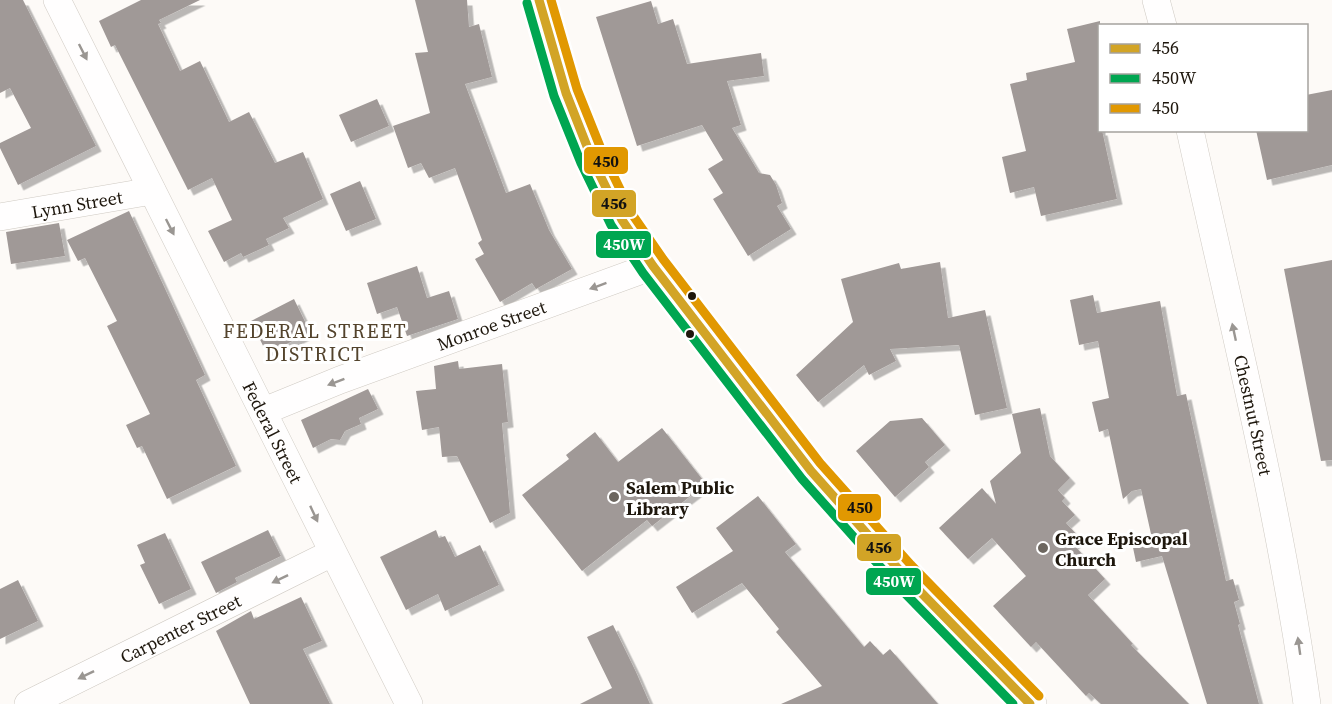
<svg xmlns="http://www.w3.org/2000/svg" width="1332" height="704" font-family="'Source Serif 4',serif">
<defs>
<filter id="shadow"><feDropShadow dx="5.5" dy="5.5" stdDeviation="0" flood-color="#0004"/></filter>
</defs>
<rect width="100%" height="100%" fill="#fdfaf7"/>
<path fill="#a09997" filter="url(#shadow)" d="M 0,0 L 23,0 L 96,146 L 18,185 L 0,148 L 0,143 L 31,128 L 10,88 L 0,93 Z
M 141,0 L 200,0 L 159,20 L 161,23 L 158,24 L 180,71 L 200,61 L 229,122 L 249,112 L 275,163 L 303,152 L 323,199 L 283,218 L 289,228 L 266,239 L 269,245 L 243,257 L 241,253 L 224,262 L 208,231 L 232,220 L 212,178 L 188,190 L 115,45 L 111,47 L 99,21 Z
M 415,0 L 467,0 L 469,27 L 479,24 L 492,77 L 465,84 L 506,193 L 530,184 L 549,230 L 572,269 L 536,289 L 532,283 L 500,302 L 475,259 L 484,254 L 478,243 L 482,240 L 455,168 L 429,178 L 421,163 L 408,168 L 393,126 L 430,113 L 415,53 L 428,52 Z
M 651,1 L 658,24 L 673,19 L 687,64 L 761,53 L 764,76 L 727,81 L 741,125 L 732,128 L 759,173 L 770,175 L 776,185 L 782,203 L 777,206 L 791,229 L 748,256 L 713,199 L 723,193 L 708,169 L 723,160 L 702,125 L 637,146 L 596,17 Z
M 1100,21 L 1100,130 L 1102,130 L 1117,199 L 1041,216 L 1034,187 L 1010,193 L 1002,157 L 1026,151 L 1010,84 L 1027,80 L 1026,73 L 1075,62 L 1067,29 Z
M 1332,90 L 1332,165 L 1267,180 L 1256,130 L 1306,130 L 1306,95 Z
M 377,99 L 389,126 L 351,142 L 339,115 Z
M 360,181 L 376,219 L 346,231 L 330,194 Z
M 129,211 L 205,375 L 196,380 L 236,466 L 167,499 L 142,446 L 137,448 L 126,425 L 150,414 L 107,326 L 117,321 L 85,258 L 78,261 L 67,240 Z
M 59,223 L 65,256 L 11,264 L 6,232 Z
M 1332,260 L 1332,460 L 1321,461 L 1284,269 Z
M 940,262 L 948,318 L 985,310 L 1007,408 L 975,415 L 959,345 L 890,349 L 896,361 L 869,375 L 864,365 L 818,402 L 796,375 L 853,322 L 841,279 L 899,263 L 901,269 Z
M 417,266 L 427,298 L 449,291 L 458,319 L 407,336 L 397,307 L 377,314 L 367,283 Z
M 1093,295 L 1097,313 L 1160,301 L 1177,396 L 1186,394 L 1226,581 L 1233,579 L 1239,600 L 1234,602 L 1240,624 L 1238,625 L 1259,704 L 1207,704 L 1162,556 L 1136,562 L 1131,538 L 1151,534 L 1141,489 L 1132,491 L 1123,499 L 1108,429 L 1099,432 L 1092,402 L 1109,398 L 1098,341 L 1079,345 L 1070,300 Z
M 294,299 L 310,332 L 267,354 L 251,321 Z
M 458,361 L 459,369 L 502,364 L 508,422 L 502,423 L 510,513 L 490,523 L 457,456 L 442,457 L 439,427 L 422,430 L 416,391 L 436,389 L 434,366 Z
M 368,389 L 378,409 L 359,418 L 361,424 L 345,431 L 340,440 L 331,439 L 313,448 L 301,420 Z
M 1040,408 L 1050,456 L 1070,478 L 1058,490 L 1065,498 L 1062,501 L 1075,515 L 1066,523 L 1080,538 L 1073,544 L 1105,579 L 1088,595 L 1133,644 L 1131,645 L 1189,704 L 1101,704 L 1089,693 L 1086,696 L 1036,642 L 1031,647 L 993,606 L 1026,576 L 992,538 L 968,559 L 939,528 L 982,488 L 996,504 L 990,481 L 1021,453 L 1012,414 Z
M 922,418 L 945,445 L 925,462 L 929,467 L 895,497 L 856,451 L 890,421 Z
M 662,428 L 706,484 L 652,526 L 647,520 L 582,571 L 522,495 L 569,459 L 566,455 L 595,432 L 618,462 Z
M 758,496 L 796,544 L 785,552 L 864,647 L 870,641 L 883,655 L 890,649 L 938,704 L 781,704 L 822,686 L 776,632 L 779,629 L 742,583 L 692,613 L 676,587 L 733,551 L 716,528 Z
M 268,530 L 281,556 L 235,578 L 237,582 L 216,593 L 201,562 Z
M 436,530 L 439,538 L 445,536 L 455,557 L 480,545 L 499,585 L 445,611 L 438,594 L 406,610 L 380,557 Z
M 165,533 L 191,589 L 159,604 L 140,565 L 145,563 L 137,545 Z
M 18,580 L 38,621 L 0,639 L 0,589 Z
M 301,597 L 322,641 L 303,649 L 330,704 L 250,704 L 216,631 L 251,611 L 254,619 Z
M 613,625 L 636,672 L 650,704 L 580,704 L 612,688 L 587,637 Z"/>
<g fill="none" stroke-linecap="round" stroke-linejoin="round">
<g stroke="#cfcac3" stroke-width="28">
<g id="minor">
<path id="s1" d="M 57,0 L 409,704"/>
<path d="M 1156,0 L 1163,26"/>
<path id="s2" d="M 1190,130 C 1232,321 1280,511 1307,704"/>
<path id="s3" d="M 0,217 L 152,191"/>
<path id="s4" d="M 264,411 L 340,380 L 653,266"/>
<path id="s5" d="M 28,704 L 332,553"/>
</g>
</g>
<g stroke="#cfcac3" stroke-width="34">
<path id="primary" d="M 539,0 L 566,93 L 592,159 L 622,220 L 653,266 L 811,471 L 902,573 L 1030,704"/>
</g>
<use href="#minor" stroke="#fffefe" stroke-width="27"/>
<use href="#primary" stroke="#fffefe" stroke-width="33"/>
<g stroke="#fff" stroke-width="14">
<path id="bus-1" d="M 539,0 L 566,93 L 592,159 L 622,220 L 653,266 L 811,471 L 902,573 L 1030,704"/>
</g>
<g stroke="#fff" stroke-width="14">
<path id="bus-2" d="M 527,3 L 554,96 L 581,163 L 611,225 L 643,273 L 802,479 L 893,581 L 1013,704"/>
</g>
<g stroke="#fff" stroke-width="14">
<path id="bus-3" d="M 551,0 L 577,89 L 603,154 L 632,214 L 663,259 L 820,463 L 911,565 L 1039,696"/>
</g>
<use href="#bus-1" stroke="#d2a426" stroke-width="9"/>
<use href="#bus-2" stroke="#00a651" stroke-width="9"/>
<use href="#bus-3" stroke="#e19801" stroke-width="9"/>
</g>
<defs><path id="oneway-solid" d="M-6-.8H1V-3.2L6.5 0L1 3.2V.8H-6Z" transform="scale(1.5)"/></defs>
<g fill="#9a9692">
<use href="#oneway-solid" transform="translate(83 52) rotate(63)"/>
<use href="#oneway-solid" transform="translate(170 227) rotate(63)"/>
<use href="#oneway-solid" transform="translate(598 286) rotate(160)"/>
<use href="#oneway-solid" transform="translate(1234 332) rotate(-102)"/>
<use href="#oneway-solid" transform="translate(336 382) rotate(159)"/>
<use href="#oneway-solid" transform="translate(314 514) rotate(65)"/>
<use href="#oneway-solid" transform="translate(280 579) rotate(154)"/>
<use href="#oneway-solid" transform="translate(1299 646) rotate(-98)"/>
<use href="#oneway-solid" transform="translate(86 675) rotate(154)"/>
</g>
<g fill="#1e170d" stroke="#fff" stroke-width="2">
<circle cx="692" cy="296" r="5"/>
<circle cx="690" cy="334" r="5"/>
</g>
<g fill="#6c665f" stroke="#fff" stroke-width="2">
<circle cx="614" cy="497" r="6"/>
<circle cx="1043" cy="548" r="6"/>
</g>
<g text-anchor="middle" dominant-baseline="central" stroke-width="6" stroke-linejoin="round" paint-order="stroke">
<g font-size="18" fill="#1e170d" stroke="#fff">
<text stroke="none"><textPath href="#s3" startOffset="78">Lynn Street</textPath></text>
<text stroke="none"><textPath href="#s4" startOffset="243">Monroe Street</textPath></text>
<text stroke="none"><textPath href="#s2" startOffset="292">Chestnut Street</textPath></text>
<text stroke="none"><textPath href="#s1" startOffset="483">Federal Street</textPath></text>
<text stroke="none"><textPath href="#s5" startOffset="170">Carpenter Street</textPath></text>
</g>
<g font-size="18" font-weight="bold" fill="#1e170d" stroke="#fff" text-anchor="start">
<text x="626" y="487">Salem Public<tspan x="626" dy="21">Library</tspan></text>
<text x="1055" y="538">Grace Episcopal<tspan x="1055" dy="21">Church</tspan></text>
</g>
<g font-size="20" letter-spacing="1.5" fill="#53432c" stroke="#fff">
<text x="315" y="331">FEDERAL STREET<tspan x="315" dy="23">DISTRICT</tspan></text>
</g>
</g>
<g stroke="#fff" stroke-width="2">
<rect x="583" y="146" width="46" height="29" rx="6" fill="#e19801"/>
<rect x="591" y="189" width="46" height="29" rx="6" fill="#d2a426"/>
<rect x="595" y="230" width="57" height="29" rx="6" fill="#00a651"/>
<rect x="837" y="493" width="45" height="29" rx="6" fill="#e19801"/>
<rect x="856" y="533" width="46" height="29" rx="6" fill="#d2a426"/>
<rect x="865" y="567" width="57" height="29" rx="6" fill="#00a651"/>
</g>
<g font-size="16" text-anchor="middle" font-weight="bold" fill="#fff">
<text x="624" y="250">450W</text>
<text x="894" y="587">450W</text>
</g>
<g font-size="16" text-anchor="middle" font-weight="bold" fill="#111">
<text x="606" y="167">450</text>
<text x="614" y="209">456</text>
<text x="860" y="513">450</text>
<text x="879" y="553">456</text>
</g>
<rect x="1098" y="24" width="210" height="108" fill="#ffffff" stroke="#a5a29e" stroke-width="1.5"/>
<rect x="1110" y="44" width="30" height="9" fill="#d2a426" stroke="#a5a29e" stroke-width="1.5"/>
<text x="1152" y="54" font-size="18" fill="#1e170d">456</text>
<rect x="1110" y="74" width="30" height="9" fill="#00a651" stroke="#a5a29e" stroke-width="1.5"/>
<text x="1152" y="84" font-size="18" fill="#1e170d">450W</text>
<rect x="1110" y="104" width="30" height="9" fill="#e19801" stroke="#a5a29e" stroke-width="1.5"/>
<text x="1152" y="114" font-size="18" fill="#1e170d">450</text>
</svg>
